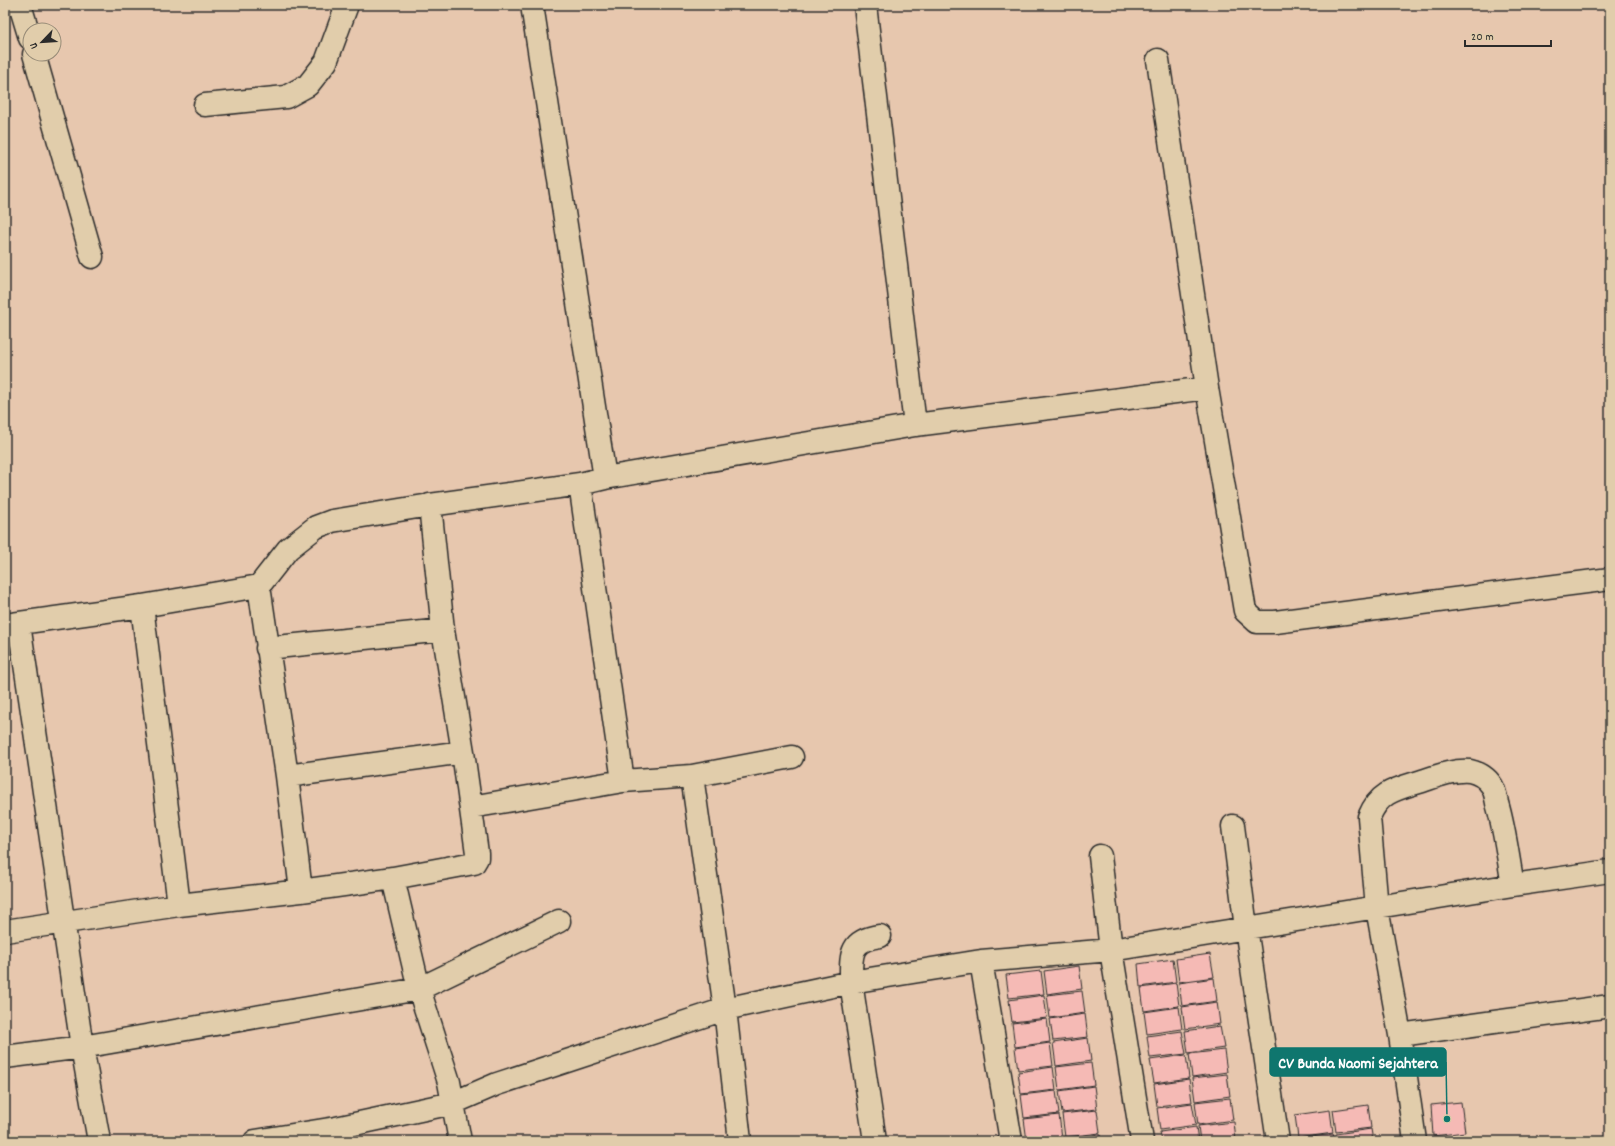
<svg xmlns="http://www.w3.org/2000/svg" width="1615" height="1146" font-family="Dekko,sans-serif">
<rect width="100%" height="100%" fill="#e7c7ae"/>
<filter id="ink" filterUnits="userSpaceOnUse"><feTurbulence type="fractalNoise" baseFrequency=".025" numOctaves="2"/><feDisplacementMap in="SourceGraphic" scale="8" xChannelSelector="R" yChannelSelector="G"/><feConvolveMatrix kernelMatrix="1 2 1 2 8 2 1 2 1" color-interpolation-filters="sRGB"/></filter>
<g filter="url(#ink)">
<path fill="#f5bab5" stroke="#2b2b2b" d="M 1210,954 L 1214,977 L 1179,982 L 1176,959 Z
M 1173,959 L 1176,982 L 1140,987 L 1138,964 Z
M 1079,966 L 1082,989 L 1047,994 L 1044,971 Z
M 1041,971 L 1044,994 L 1009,998 L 1006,975 Z
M 1214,978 L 1217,1001 L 1182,1006 L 1179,983 Z
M 1176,983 L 1179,1006 L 1144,1011 L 1141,988 Z
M 1082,991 L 1085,1013 L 1050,1018 L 1047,995 Z
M 1044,995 L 1047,1018 L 1012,1022 L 1009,1000 Z
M 1217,1002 L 1220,1024 L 1185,1029 L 1182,1007 Z
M 1179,1007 L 1182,1029 L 1147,1034 L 1144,1012 Z
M 1085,1014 L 1088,1037 L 1053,1041 L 1050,1019 Z
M 1047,1019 L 1050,1042 L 1015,1047 L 1012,1023 Z
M 1220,1026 L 1224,1048 L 1188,1053 L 1185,1031 Z
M 1182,1031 L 1186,1054 L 1150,1058 L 1147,1036 Z
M 1088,1038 L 1091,1061 L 1056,1066 L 1053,1043 Z
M 1050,1043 L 1053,1066 L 1018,1070 L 1015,1048 Z
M 1224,1050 L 1227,1072 L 1192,1077 L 1189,1054 Z
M 1186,1055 L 1189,1078 L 1154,1083 L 1150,1060 Z
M 1091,1063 L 1094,1085 L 1059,1090 L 1056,1067 Z
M 1053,1067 L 1056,1090 L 1021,1094 L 1018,1072 Z
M 1227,1074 L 1230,1096 L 1195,1101 L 1192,1078 Z
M 1189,1079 L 1192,1102 L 1157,1106 L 1154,1084 Z
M 1094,1086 L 1097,1109 L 1062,1113 L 1059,1091 Z
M 1056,1091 L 1059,1114 L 1024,1118 L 1021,1095 Z
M 1230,1098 L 1233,1120 L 1198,1125 L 1195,1102 Z
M 1461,1102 L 1465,1132 L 1433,1136 L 1431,1105 Z
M 1192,1103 L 1196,1125 L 1160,1130 L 1157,1108 Z
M 1368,1105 L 1371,1128 L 1336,1132 L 1333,1110 Z
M 1097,1110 L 1100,1133 L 1065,1137 L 1062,1114 Z
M 1330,1110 L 1333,1133 L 1298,1138 L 1295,1115 Z
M 1059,1115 L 1062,1138 L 1027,1141 L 1024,1119 Z
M 1234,1122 L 1236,1141 L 1200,1141 L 1198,1126 Z
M 1196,1127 L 1198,1141 L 1162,1141 L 1160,1132 Z
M 1371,1129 L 1373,1141 L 1337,1141 L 1336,1134 Z
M 1100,1134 L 1101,1141 L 1065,1141 L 1065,1139 Z
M 1333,1134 L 1335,1141 L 1298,1141 L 1298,1139 Z"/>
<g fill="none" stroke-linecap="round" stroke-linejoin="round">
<g stroke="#2b2b2b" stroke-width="25">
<path id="minor" d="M 20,5 L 30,38
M 532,5 L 605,478 L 580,484
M 865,5 L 915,425
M 34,54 L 92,257
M 1158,60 L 1207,388 L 1245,611 L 1257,622 L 1275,622 L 1610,579
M 205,105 L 286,97 L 308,85 L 326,62 L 347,5
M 605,478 L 915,425 L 1207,388
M 430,505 L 580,484 L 623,781
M 259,586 L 287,776 L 301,891
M 142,606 L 179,905
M 19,624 L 82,1047 L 99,1141
M 5,625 L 142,606 L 259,586 L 288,549 L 316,527 L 332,521 L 430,505 L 443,630 L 463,752 L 477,853 L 477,858 L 474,863 L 393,878 L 301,891 L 179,905 L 5,931
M 267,648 L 443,630
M 287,776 L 463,752
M 692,776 L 792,757
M 471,807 L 623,781 L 692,776 L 725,1009 L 740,1141
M 1233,826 L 1246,928 L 1278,1141
M 1100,856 L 1111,950 L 1142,1141
M 393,878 L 419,989 L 449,1082 L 460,1141
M 981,961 L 1011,1141
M 1400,1035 L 1610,1006
M 5,1057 L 82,1047 L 419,989 L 559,921
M 255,1141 L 336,1128 L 453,1103 L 497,1084 L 725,1009 L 851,982 L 981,961 L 1111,950 L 1513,885 L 1610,871
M 875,1141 L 851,982 C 851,955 849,940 880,936
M 1415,1141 L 1400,1035 L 1377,908 L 1369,817 C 1379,792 1396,789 1419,782 C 1435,777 1453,769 1470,771 C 1479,773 1487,778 1492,786 C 1495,791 1496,798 1497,803 C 1505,830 1508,858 1513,885"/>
</g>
<use href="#minor" stroke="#e1cdab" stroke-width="22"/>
</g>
</g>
<path fill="none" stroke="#0f766e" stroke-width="1.5" d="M1447 1119L1446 1062"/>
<circle fill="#0f766e" stroke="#e1cdab" stroke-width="1.5" cx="1447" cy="1119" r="4"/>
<rect fill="#0f766e" stroke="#0f766e" stroke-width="1.5" x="1270" y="1048" width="176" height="28" rx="4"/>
<g font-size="16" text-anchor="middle" font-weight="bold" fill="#fff">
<text x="1358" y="1068">CV Bunda Naomi Sejahtera</text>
</g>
<rect width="1615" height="1146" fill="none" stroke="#e1cdab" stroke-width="20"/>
<rect x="10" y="10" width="1595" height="1126" fill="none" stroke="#2b2b2b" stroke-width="1.5" filter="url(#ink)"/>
<g transform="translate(42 42) rotate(245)"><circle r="19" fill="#e1cdab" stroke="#988c78"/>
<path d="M0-3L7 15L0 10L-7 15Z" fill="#2b2b2b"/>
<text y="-6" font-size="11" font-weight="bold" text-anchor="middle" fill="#2b2b2b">U</text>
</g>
<path d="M1465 40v6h86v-6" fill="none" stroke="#2b2b2b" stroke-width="2"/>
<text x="1471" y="40" font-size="12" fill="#2b2b2b" stroke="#e1cdab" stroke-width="3" paint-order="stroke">20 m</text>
</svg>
